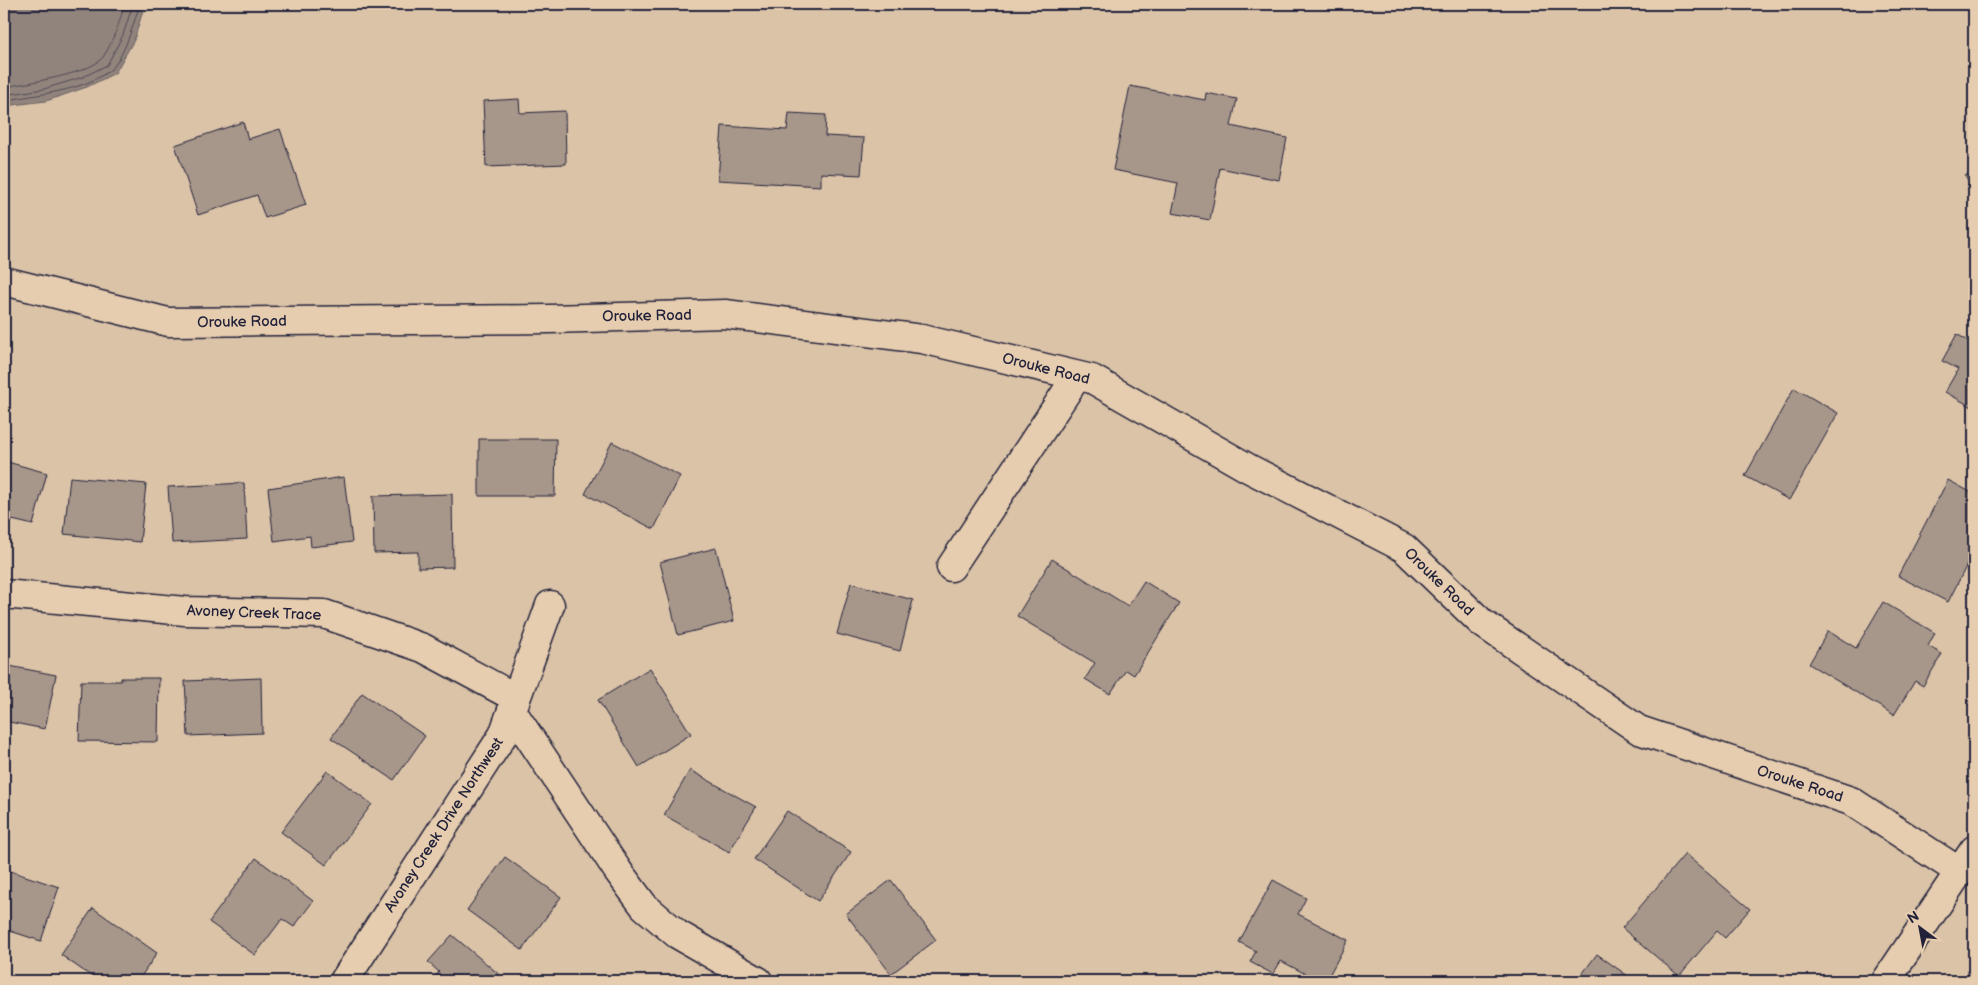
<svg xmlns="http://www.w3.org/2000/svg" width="1978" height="985" font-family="'Balsamiq Sans',sans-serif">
<rect width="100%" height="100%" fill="#dbc3a8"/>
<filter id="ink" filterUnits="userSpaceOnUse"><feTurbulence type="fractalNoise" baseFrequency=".02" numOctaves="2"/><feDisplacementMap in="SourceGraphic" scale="10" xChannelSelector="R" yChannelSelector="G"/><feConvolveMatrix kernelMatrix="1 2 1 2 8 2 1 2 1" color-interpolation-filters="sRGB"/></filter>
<g filter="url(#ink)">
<path fill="#91847c" stroke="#655d62" d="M 4,4 L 145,4 L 134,40 L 115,73 L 87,87 L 46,101 L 4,106 Z"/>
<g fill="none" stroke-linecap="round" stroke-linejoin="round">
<path stroke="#4e4955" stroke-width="1" d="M 4,87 C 25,83 90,75 103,57 C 114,41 119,22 125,4
M 4,95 L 44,89 L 83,77 L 107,65 L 123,35 L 133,4
M 4,101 C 39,93 80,93 110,70 C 123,61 135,19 140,4"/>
</g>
<path fill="#a7968a" stroke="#22223b" d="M 1130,86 L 1205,100 L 1206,93 L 1237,99 L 1231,126 L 1287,138 L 1279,180 L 1220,168 L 1210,220 L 1172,213 L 1178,183 L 1113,170 Z
M 519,99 L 520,113 L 565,111 L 566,164 L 486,167 L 483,101 Z
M 789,113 L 826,115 L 825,136 L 864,138 L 861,175 L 821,173 L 821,186 L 718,180 L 722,126 L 787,130 Z
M 243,122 L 248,139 L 280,129 L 306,205 L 265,218 L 257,195 L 198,215 L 175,145 Z
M 1974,170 L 1974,192 L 1965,176 Z
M 1974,330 L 1974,408 L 1945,392 L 1958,369 L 1942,361 L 1957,334 L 1968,341 Z
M 1794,388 L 1838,413 L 1789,500 L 1745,476 Z
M 479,439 L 556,439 L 555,496 L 479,496 Z
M 612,442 L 680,476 L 654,529 L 585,494 Z
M 4,461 L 47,473 L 33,525 L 4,518 Z
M 70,477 L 146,484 L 140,542 L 64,534 Z
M 344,477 L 352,542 L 311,547 L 310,536 L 274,541 L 268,488 Z
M 1948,480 L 1974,494 L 1974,551 L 1948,602 L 1898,576 Z
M 244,483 L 247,539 L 172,543 L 168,487 Z
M 452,494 L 453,567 L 418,568 L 418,552 L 374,553 L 373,496 Z
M 716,548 L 734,621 L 678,635 L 660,562 Z
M 1052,559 L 1128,606 L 1144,581 L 1179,603 L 1134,675 L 1126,670 L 1110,694 L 1085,679 L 1095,663 L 1017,616 Z
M 851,583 L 913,600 L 900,651 L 837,634 Z
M 1883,602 L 1935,633 L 1928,646 L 1942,654 L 1923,686 L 1915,681 L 1894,715 L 1809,664 L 1828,631 L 1856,648 Z
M 4,665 L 56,675 L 45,729 L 4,721 Z
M 650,668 L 691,734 L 639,767 L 598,700 Z
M 121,678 L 159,678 L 158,742 L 79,741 L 81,681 L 121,681 Z
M 261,678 L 262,733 L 188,736 L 185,681 Z
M 362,693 L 425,736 L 394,780 L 331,738 Z
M 690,770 L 756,807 L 729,852 L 664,815 Z
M 327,771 L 372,804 L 326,865 L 281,832 Z
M 787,811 L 851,852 L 818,901 L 754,859 Z
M 1685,854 L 1750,909 L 1725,938 L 1717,931 L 1679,976 L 1622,928 Z
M 505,857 L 561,897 L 522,950 L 467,910 Z
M 256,858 L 313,901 L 294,927 L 282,919 L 255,955 L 209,922 Z
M 4,869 L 59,887 L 41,941 L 4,929 Z
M 891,880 L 936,940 L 891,974 L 846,914 Z
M 1273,880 L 1306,898 L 1298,914 L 1348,940 L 1326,981 L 1319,981 L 1281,961 L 1273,974 L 1250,962 L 1256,951 L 1239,942 Z
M 93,908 L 157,953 L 138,981 L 93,981 L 95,979 L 61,955 Z
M 452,935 L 507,981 L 431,981 L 439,972 L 428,962 Z
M 1597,954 L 1635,981 L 1577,981 Z"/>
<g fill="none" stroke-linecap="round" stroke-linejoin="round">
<g stroke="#22223b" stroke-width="31">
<path id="minor" d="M 4,281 L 168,322 L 550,319 L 725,314 L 922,339 L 1092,379 L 1248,468 L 1404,548 L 1482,623 L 1639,730 L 1851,801 L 1960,872
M 951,567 L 1077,376
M 4,594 L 185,611 L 324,614 L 423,648 L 516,698
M 512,711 L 618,871 L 644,906 L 677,934 L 758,981
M 344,981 L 503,735 L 550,605
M 1886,981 L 1974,850"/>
</g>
<use href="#minor" stroke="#e7cdaf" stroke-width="28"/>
</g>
</g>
<g text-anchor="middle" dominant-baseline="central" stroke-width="5" stroke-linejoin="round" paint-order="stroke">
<g font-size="15" fill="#22223b" stroke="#e7cdaf">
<text transform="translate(647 316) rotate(-1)">Orouke Road</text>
<text transform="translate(242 322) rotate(-1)">Orouke Road</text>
<text transform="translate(1046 369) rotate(14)">Orouke Road</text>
<text transform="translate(1439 582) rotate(44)">Orouke Road</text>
<text transform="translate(254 613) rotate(2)">Avoney Creek Trace</text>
<text transform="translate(1800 784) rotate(18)">Orouke Road</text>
<text transform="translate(444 825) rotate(-57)">Avoney Creek Drive Northwest</text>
</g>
</g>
<rect width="1978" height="985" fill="none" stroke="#e7cdaf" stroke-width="20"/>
<rect x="10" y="10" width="1958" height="965" fill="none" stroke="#22223b" stroke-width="2" filter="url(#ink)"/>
<g transform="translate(1920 928) rotate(328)" stroke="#e7cdaf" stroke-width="4" paint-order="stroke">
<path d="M0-4L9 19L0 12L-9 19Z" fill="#22223b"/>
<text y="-8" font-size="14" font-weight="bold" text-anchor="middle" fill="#22223b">N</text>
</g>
</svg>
